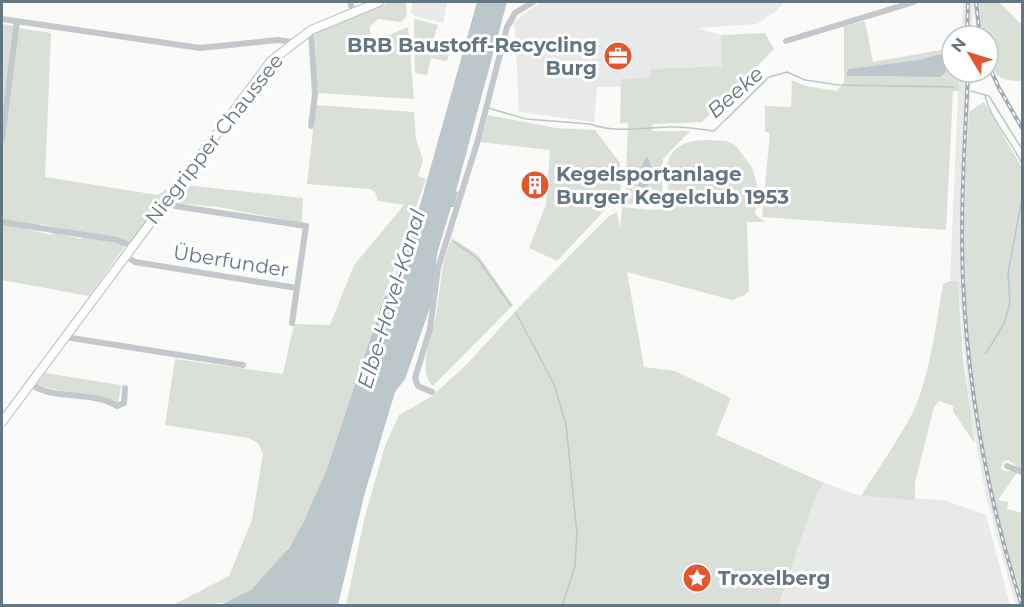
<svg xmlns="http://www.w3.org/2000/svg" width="1024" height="607" font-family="Montserrat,sans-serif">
<rect width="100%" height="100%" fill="#fafaf8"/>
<path fill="#e8e9e9" d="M 413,2 L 447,2 L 443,23 L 415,16 L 411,12 Z
M 541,2 L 784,2 L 776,11 L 757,24 L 697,28 L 721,35 L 722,66 L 652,69 L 651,77 L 622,79 L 621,87 L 597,87 L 594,122 L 519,112 L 515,27 L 512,23 Z
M 963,2 L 977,2 L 983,36 L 977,36 L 973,5 L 972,36 L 961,36 Z
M 988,57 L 1002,91 L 1022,124 L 1022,132 L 990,76 Z
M 959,72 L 971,72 L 964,254 L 972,362 L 986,456 L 1012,567 L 1022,597 L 1022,605 L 1017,605 L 1015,602 L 986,496 L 970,411 L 958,283 L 950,281 Z
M 824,483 L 861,496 L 944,500 L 986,515 L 1010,605 L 779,606 L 814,500 Z"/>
<path fill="#dadfd7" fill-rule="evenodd" d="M 390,2 L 405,2 C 407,10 409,17 400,22 L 378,19 L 370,26 L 370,34 L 374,38 L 380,39 L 408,27 L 414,99 L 317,93 L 315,33 Z
M 978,2 L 999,2 L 1022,25 L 1022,81 C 990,82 988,64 988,36 L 983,36 Z
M 414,19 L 438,25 L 433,41 L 450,48 L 447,61 L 431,58 L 427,75 L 415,73 Z
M 865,21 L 873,62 L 952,48 L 952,72 L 959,72 L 959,91 L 953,91 L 946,230 L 762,217 L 770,133 L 765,132 L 765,106 L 791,107 L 792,80 L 806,86 L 837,91 L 844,82 L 844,26 ZM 940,54 L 940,77 L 846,76 L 848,69 L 918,60 Z
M 2,24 L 15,26 L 3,104 L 2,104 Z
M 18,28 L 51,33 L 45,177 L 158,195 L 170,187 L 131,242 L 41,224 L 40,227 L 2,221 L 2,147 Z
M 765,33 L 774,49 L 702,122 L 653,124 L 652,131 L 690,131 L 663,159 L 662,205 L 625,204 L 628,122 L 620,124 L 621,79 L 651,77 L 651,69 L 722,66 L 721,35 Z
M 984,102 L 1022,168 L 1022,470 L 1008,460 L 1004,461 L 1001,468 L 1004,471 L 1018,471 L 998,500 L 1008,502 L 1007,509 L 1022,513 L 1022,597 C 985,488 966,368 964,253 C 964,206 967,159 969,112 Z
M 316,105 L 414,112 L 416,139 L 423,160 L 418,176 L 426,179 C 410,225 393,270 377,316 C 352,394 317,540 251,590 C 228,607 201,605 173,605 L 229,576 L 252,520 L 263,454 L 258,443 L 249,438 L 165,425 L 175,359 L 283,374 L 294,324 L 330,325 L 354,265 L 404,205 L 378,201 L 375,192 L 370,189 L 307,184 Z
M 488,115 L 556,128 L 595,130 L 620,163 L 621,197 L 604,211 L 557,261 L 529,248 L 546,204 L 550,150 L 480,142 Z
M 708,140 L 726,141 L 735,145 L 752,167 L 758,188 L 755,214 L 765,222 L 747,222 L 749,291 L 745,295 L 732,300 L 627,272 L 644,367 L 675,371 L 731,398 L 716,435 L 824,483 L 814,500 L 779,605 L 346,605 L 365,516 L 385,446 L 399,415 L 432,396 L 466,365 L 523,303 L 608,217 L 617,212 L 620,228 L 622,207 L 652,210 L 666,208 L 669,202 L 667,164 C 673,144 690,140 708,140 Z
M 185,185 L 303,198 L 302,223 L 218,207 L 173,203 Z
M 2,223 L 52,235 L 53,232 L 81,239 L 83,237 L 126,245 L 89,296 L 2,280 Z
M 452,238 L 478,255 L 513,305 L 433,386 C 416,372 433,333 436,315 C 441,288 440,264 452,238 Z
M 950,281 L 958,282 L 963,359 L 975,444 L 953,411 L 953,406 L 939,401 L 934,407 L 915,483 L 915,500 L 861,496 C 878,469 897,442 912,414 C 930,378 936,323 943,284 Z
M 45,373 L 121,385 L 118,404 L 36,385 Z"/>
<path fill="#bbc7cb" d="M 477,2 L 507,2 L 456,191 L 458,192 L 454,207 L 451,207 L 437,254 L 433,299 L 405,379 L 395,392 L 364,496 L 338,605 L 218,606 L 251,590 L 289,548 L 304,521 L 327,469 L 383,300 L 407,250 L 410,232 L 413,230 Z
M 940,54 L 946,57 C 949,67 948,71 940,77 L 846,76 L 848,69 L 918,60 Z
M 646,156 C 654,163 651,180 646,189 L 638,186 L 641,168 Z"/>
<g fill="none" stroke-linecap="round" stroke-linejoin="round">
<path stroke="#bbc7cb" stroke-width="1.5" d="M 971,91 L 989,96 L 1022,149
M 985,95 C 990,120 1012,141 1022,164
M 488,108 L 526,119 L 590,124 C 614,133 641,128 666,127 C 681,126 698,129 714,131 L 769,77 L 787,72 L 805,80 L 839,85 L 954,87
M 453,241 L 478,259 L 511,306
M 516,313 L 554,384 L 566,425 L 577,533 L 575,566 L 562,606
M 986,353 L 1004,324 L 1010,303 L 1008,273 L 1022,199"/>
<g stroke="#b5babe" stroke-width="10">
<path id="major" d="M 2,422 L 271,61 L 311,30 L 379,2"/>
</g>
<path stroke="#c3c8cc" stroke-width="6" d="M 350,2 L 353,11
M 2,19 L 200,48 L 278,40 L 292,42
M 311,30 L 315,95 L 311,126
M 786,41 L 914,2
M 2,139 L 17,21
M 2,222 L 117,240 L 132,246
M 125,256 L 135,262 L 297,288 L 306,226 L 175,206 L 165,201
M 292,323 L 297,288
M 65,337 L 243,365
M 30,384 C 55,401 91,390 117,406 L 124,403 L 125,388
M 432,392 L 418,386 L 415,378 L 430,329 L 438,268 L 478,140 L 507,27 L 515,13 L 533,2
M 1007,466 L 1022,472"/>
<use href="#major" stroke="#fff" stroke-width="8"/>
<g stroke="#a2aab0" stroke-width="4">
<path id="rail" d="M 976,2 L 980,36
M 967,36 L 968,2
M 988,64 L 999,88 L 1022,128
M 968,72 C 965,141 960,211 963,281 C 968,392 988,500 1022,606"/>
</g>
<use href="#rail" stroke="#fff" stroke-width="1.5" stroke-dasharray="4.5" stroke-linecap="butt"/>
</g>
<defs>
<g id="office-disc" transform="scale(1.5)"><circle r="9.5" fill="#e4572e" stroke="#fff"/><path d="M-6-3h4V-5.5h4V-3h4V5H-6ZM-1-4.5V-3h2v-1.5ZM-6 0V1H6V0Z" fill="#fff"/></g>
<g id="building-disc" transform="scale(1.5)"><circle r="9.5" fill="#e4572e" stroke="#fff"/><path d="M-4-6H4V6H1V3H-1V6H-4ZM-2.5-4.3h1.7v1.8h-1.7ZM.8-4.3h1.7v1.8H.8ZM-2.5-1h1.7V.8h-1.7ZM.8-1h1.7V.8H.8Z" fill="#fff"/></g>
<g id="sight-disc" transform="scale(1.5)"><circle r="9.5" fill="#e4572e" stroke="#fff"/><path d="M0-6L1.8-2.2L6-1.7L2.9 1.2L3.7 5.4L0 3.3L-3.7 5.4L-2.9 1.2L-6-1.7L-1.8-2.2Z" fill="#fff"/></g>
</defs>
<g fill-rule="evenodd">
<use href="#office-disc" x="618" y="56"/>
<use href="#building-disc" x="535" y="185"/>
<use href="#sight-disc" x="697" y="578"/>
</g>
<g text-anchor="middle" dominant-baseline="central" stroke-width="6" stroke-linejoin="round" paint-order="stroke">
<g font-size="20" font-weight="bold" fill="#657683" stroke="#fff" text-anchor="start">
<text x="597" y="45" text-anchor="end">BRB Baustoff-Recycling<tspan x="597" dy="23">Burg</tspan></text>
<text x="556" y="174">Kegelsportanlage<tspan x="556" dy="23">Burger Kegelclub 1953</tspan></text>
<text x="718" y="578">Troxelberg</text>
</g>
<g font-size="20" fill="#657683" stroke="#fff">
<text transform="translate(214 139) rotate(-52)">Niegripper Chaussee</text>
<text transform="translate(231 261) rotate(9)">Überfunder</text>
</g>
<g font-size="21" font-style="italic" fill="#60757c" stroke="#fff">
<text transform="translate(735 92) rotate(-41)">Beeke</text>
<text transform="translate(391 299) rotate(-73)">Elbe-Havel-Kanal</text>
</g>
</g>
<rect width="1024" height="607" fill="none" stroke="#657683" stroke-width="6"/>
<g transform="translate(970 54) rotate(308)"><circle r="28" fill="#ffffff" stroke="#c1c8cd" stroke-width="1.5"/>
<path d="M0-4.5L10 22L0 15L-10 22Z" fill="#e4572e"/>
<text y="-9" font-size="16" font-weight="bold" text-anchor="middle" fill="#657683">N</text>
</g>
</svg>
